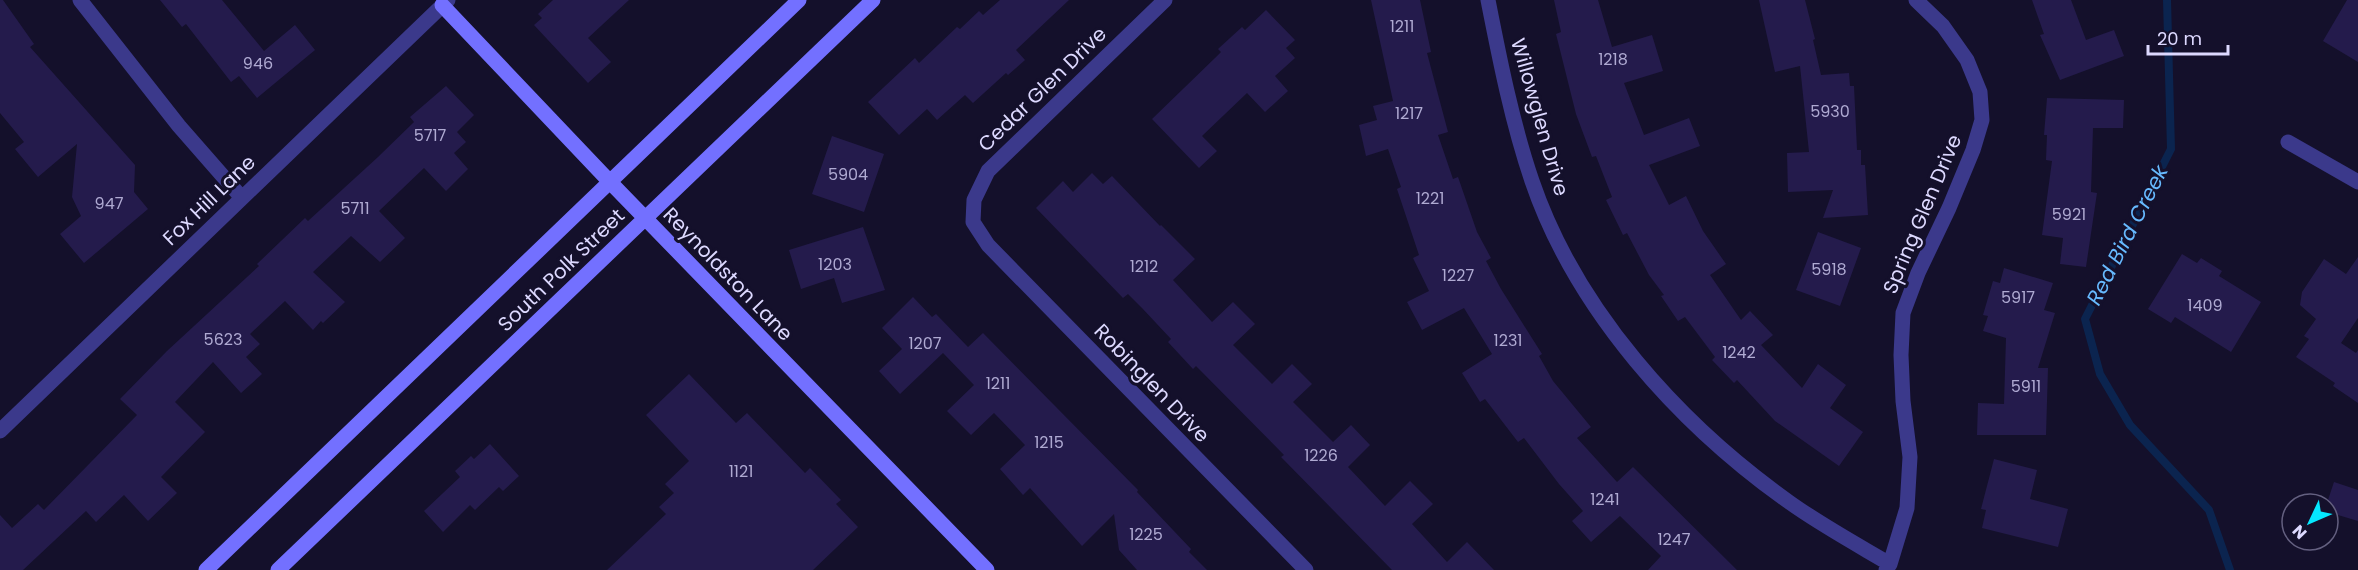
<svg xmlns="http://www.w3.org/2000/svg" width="2358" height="570" font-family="Poppins,sans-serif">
<rect width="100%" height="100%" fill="#14102b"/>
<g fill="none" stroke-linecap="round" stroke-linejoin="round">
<path stroke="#0b244f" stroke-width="8" d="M 2167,0 L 2171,149 L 2085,319 L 2100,374 L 2130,425 L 2209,510 L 2230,570"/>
</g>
<path fill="#241b4c" d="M 0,0 L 3,0 L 34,44 L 30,47 L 135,165 L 134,192 L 148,209 L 84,263 L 60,234 L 81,216 L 72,197 L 77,144 L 38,177 L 15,149 L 24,142 L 0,113 Z
M 160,0 L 222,0 L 264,51 L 295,25 L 315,50 L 257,98 L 239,76 L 231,82 L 186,24 L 182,27 Z
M 553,0 L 629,0 L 588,38 L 611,62 L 588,83 L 534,25 L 542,18 L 538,14 Z
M 1000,0 L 1069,0 L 1016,50 L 1025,60 L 1008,75 L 1006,73 L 973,103 L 965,95 L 937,120 L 927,109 L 899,135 L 868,102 L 915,58 L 919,63 L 957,27 L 960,29 L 979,11 L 983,15 Z
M 1371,0 L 1420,0 L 1431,52 L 1427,53 L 1448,132 L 1438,135 L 1453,179 L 1458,177 L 1477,232 L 1491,258 L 1486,261 L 1501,289 L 1542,354 L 1539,356 L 1553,381 L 1591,427 L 1577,438 L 1617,482 L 1633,467 L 1737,570 L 1648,570 L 1661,556 L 1620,516 L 1591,542 L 1572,521 L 1583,511 L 1559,484 L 1524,438 L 1518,442 L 1485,399 L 1480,402 L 1462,373 L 1492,354 L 1464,308 L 1422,330 L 1407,302 L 1429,291 L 1413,258 L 1419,255 L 1397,189 L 1401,187 L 1388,149 L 1366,156 L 1359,125 L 1377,120 L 1373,106 L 1393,101 Z
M 1554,0 L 1598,0 L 1612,47 L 1652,35 L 1663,71 L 1624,83 L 1644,135 L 1689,118 L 1700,146 L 1649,165 L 1669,205 L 1686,196 L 1703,231 L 1726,264 L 1710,275 L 1741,320 L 1750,311 L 1773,335 L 1761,345 L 1802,388 L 1818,364 L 1846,385 L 1830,408 L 1863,432 L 1839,466 L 1775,421 L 1737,380 L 1734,383 L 1712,360 L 1715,357 L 1685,317 L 1678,321 L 1661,296 L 1664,295 L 1649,275 L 1627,233 L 1623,235 L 1606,200 L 1612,197 L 1596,156 L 1592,157 L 1576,114 L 1556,34 L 1561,32 Z
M 1759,0 L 1805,0 L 1815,39 L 1813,40 L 1821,75 L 1849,73 L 1850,86 L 1854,86 L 1857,150 L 1861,150 L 1861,165 L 1865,165 L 1868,215 L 1823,218 L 1833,190 L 1788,192 L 1787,153 L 1809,152 L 1800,66 L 1775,72 Z
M 2032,0 L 2071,0 L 2086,40 L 2114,30 L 2124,56 L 2060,80 L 2040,35 L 2044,34 Z
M 2347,0 L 2358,0 L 2358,62 L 2323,41 Z
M 1266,10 L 1295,40 L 1286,48 L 1295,58 L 1275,76 L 1288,91 L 1265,112 L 1247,93 L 1202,136 L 1217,151 L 1199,168 L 1152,119 L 1215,58 L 1221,52 L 1218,49 L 1242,27 L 1245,30 Z
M 446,86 L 474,115 L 457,132 L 466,142 L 454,153 L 468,169 L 446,191 L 424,168 L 379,211 L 405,238 L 380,262 L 351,236 L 313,272 L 345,302 L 323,323 L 321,321 L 313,330 L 285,301 L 250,334 L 260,344 L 246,357 L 262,374 L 241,393 L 213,362 L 175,402 L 205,432 L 161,477 L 177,493 L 148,521 L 124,495 L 96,522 L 86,511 L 23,570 L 0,570 L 0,515 L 12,528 L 38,504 L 44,510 L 137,415 L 120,399 L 167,351 L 259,266 L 257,264 L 305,218 L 308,221 L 378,157 L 414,122 L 410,117 Z
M 2047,98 L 2124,100 L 2123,128 L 2093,128 L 2091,192 L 2097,193 L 2086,267 L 2060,264 L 2063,238 L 2042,235 L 2052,161 L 2046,160 L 2047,135 L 2044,135 Z
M 832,136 L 884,154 L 864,212 L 812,194 Z
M 1092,173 L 1103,184 L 1112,176 L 1160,226 L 1161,225 L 1195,259 L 1173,280 L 1212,322 L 1233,302 L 1255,324 L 1233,345 L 1272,384 L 1292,364 L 1312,384 L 1293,402 L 1333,442 L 1351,425 L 1370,445 L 1348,467 L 1385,506 L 1410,481 L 1433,504 L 1412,524 L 1447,562 L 1467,542 L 1494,570 L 1392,570 L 1281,457 L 1284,455 L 1196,366 L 1193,369 L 1168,342 L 1171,339 L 1142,308 L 1128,294 L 1123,298 L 1036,208 L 1063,181 L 1073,192 Z
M 863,227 L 885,290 L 842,303 L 834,278 L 801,289 L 789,250 Z
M 1818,232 L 1861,248 L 1840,306 L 1796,290 Z
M 2182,254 L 2197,263 L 2201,258 L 2222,271 L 2219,276 L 2261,302 L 2231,352 L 2175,317 L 2171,323 L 2148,309 Z
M 2358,257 L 2358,318 L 2341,343 L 2356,353 L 2358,350 L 2358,403 L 2333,386 L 2335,383 L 2296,357 L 2309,339 L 2304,336 L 2316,319 L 2300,305 L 2302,292 L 2324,259 L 2346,274 Z
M 2004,268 L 2053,283 L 2044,310 L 2055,313 L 2038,368 L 2048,368 L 2046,435 L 1977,435 L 1978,403 L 2004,404 L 2006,338 L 1983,331 L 1988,316 L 1983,315 L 1993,281 L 2000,283 Z
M 913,297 L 932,317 L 936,314 L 968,347 L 983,333 L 1138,490 L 1137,492 L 1191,549 L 1189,552 L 1207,570 L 1137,570 L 1119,550 L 1114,514 L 1082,546 L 1030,488 L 1023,495 L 1000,469 L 1025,445 L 994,413 L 971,435 L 947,411 L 974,385 L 943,353 L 900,394 L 879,371 L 902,349 L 882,328 Z
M 689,374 L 736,423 L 747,413 L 805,473 L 810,468 L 841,500 L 836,504 L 858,527 L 813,570 L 607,570 L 666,514 L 659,507 L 674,493 L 665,484 L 689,461 L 646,415 Z
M 490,444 L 519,476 L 503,491 L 499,487 L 475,510 L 470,505 L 443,532 L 424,511 L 460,477 L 455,471 L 471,456 L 474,459 Z
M 1994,459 L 2037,470 L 2030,499 L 2068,509 L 2058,547 L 1982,528 L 1986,510 L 1981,509 Z
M 2334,482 L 2358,490 L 2358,521 L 2328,512 L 2328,500 Z"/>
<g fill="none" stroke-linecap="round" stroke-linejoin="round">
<path stroke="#3b398b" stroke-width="15" d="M 80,0 L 179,126 L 242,198
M 1165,0 L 988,171 L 974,200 L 973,222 L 988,245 L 1306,570
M 1488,0 C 1500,61 1512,122 1532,181 C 1576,310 1679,424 1789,502 C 1821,525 1856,544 1890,564
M 2288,142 L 2358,182
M 0,431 L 448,0
M 1886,570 L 1890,564 L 1907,508 L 1910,457 L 1903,401 L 1901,355 L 1903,313 L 1918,273 L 1949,208 L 1973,150 L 1982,120 L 1980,92 L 1967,60 L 1943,26 L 1916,0"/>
<path stroke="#7370ff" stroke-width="15" d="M 442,5 L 610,182 L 987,570
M 206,570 L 799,0
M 278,570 L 873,0"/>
</g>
<g text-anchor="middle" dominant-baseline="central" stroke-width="6" stroke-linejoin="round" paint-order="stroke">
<g font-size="16" fill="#afaad2">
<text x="1402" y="26">1211</text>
<text x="1613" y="59">1218</text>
<text x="258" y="63">946</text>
<text x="1830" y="111">5930</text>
<text x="1409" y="113">1217</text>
<text x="430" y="135">5717</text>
<text x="848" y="174">5904</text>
<text x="1430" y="198">1221</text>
<text x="109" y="203">947</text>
<text x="355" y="208">5711</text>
<text x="2069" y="214">5921</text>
<text x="835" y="264">1203</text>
<text x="1144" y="266">1212</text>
<text x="1829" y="269">5918</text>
<text x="1458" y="275">1227</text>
<text x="2018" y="297">5917</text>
<text x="2205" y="305">1409</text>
<text x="223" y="339">5623</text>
<text x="1508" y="340">1231</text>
<text x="925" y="343">1207</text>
<text x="1739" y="352">1242</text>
<text x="998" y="383">1211</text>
<text x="2026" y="386">5911</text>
<text x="1049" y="442">1215</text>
<text x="1321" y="455">1226</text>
<text x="741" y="471">1121</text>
<text x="1605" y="499">1241</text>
<text x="1146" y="534">1225</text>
<text x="1674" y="539">1247</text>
</g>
<g font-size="20" fill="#ddd9ff" stroke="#14102b">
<text transform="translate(1042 89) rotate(-44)">Cedar Glen Drive</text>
<text transform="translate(1540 117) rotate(74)">Willowglen Drive</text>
<text transform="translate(209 200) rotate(-44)">Fox Hill Lane</text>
<text transform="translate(1922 214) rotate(-67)">Spring Glen Drive</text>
<text transform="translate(561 270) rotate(-44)">South Polk Street</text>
<text transform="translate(728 274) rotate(46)">Reynoldston Lane</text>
<text transform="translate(1152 383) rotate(46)">Robinglen Drive</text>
</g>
<g font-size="21" font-style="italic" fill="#67baff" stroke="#14102b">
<text transform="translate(2127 235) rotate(-63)">Red Bird Creek</text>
</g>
</g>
<g transform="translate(2310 522) rotate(226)"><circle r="28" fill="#14102b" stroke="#646080" stroke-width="1.5"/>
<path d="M0-4.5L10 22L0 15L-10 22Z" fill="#05e8ff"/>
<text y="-9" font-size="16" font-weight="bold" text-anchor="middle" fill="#ddd9ff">N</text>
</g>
<path d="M2148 45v9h80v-9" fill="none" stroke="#ddd9ff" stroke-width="3"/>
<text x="2157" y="45" font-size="18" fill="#ddd9ff" stroke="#14102b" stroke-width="4.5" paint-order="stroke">20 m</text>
</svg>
